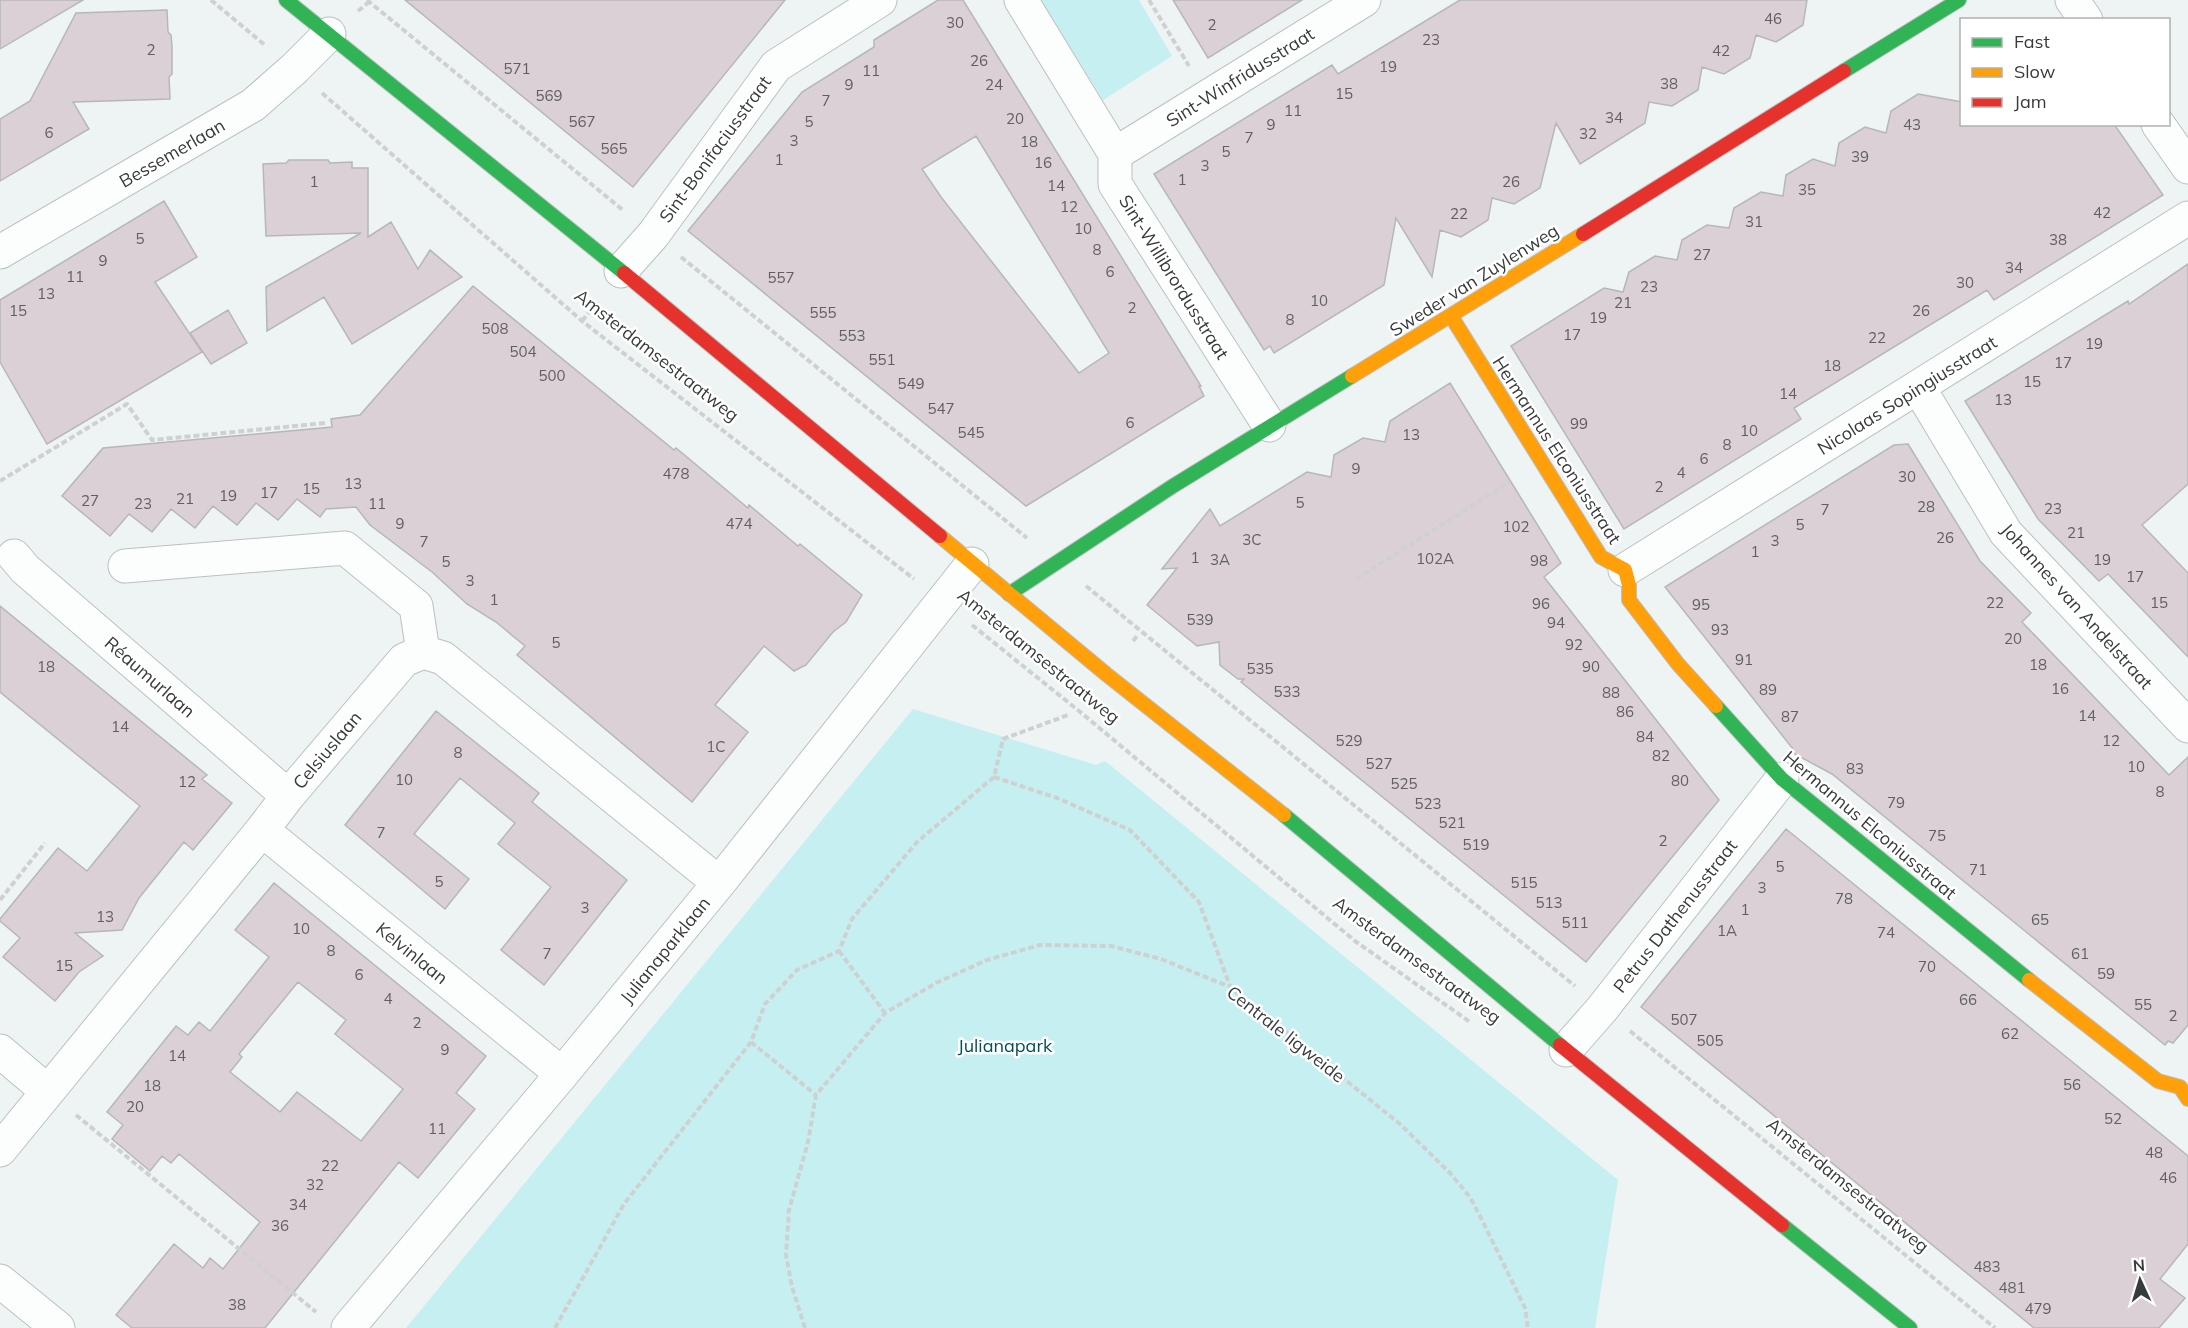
<svg xmlns="http://www.w3.org/2000/svg" width="2188" height="1328" font-family="Mulish,sans-serif">
<rect width="100%" height="100%" fill="#eef3f3"/>
<path fill="#c6eff2" d="M 1041,0 L 1139,0 L 1172,56 L 1103,100 Z
M 913,709 L 1096,765 L 1105,761 L 1618,1180 L 1595,1328 L 406,1328 Z"/>
<path fill="#dad0d5" stroke="#b6b8b8" stroke-width="1.5" fill-rule="evenodd" d="M 0,0 L 83,0 L 0,49 Z
M 405,0 L 785,0 L 633,187 Z
M 938,0 L 963,0 L 1201,386 L 1199,386 L 1204,396 L 1026,506 L 688,231 L 802,92 L 874,47 L 874,40 ZM 976,136 L 1109,353 L 1079,373 L 941,197 L 922,169 Z
M 1173,0 L 1302,0 L 1208,58 Z
M 1460,0 L 1807,0 L 1803,25 L 1776,42 L 1756,35 L 1750,58 L 1724,74 L 1702,67 L 1698,90 L 1672,106 L 1649,102 L 1645,123 L 1580,164 L 1556,123 L 1540,188 L 1514,204 L 1492,198 L 1488,220 L 1461,237 L 1440,230 L 1432,277 L 1396,218 L 1384,285 L 1274,353 L 1270,346 L 1264,350 L 1154,174 L 1332,65 L 1338,74 Z
M 167,10 L 168,32 L 171,35 L 172,46 L 172,74 L 169,77 L 170,99 L 73,102 L 89,129 L 0,181 L 0,119 L 30,101 L 76,13 Z
M 1918,94 L 1962,102 L 1962,124 L 2114,124 L 2163,195 L 1994,300 L 1987,290 L 1794,408 L 1801,419 L 1624,529 L 1511,346 L 1604,288 L 1623,292 L 1629,272 L 1655,256 L 1677,260 L 1682,240 L 1707,225 L 1729,228 L 1734,208 L 1761,192 L 1783,196 L 1786,175 L 1813,159 L 1835,166 L 1839,143 L 1865,127 L 1886,133 L 1891,111 Z
M 289,160 L 328,160 L 330,163 L 352,162 L 352,168 L 368,168 L 368,237 L 391,222 L 418,269 L 430,250 L 462,277 L 352,344 L 324,297 L 267,331 L 266,287 L 361,233 L 266,236 L 263,164 L 286,163 Z
M 164,201 L 197,257 L 155,282 L 202,352 L 47,444 L 0,362 L 0,300 Z
M 2188,264 L 2188,484 L 2142,525 L 2188,573 L 2188,657 L 2108,574 L 2099,581 L 2038,519 L 1965,401 L 2128,301 L 2129,304 Z
M 473,286 L 674,450 L 676,448 L 748,508 L 749,505 L 798,546 L 800,544 L 862,595 L 846,622 L 833,632 L 806,665 L 794,671 L 764,646 L 715,705 L 748,732 L 692,802 L 517,655 L 525,646 L 496,622 L 467,604 L 432,572 L 370,525 L 356,507 L 326,509 L 320,517 L 297,499 L 278,520 L 256,503 L 237,525 L 213,506 L 195,528 L 171,509 L 152,532 L 129,514 L 110,536 L 62,496 L 103,448 L 332,427 L 331,419 L 360,415 Z
M 228,310 L 247,343 L 211,364 L 190,333 Z
M 1450,383 L 1561,563 L 1544,577 L 1719,800 L 1586,962 L 1285,718 L 1241,682 L 1244,679 L 1238,679 L 1220,665 L 1219,642 L 1197,646 L 1147,605 L 1177,568 L 1162,569 L 1210,509 L 1220,526 L 1307,472 L 1331,477 L 1334,455 L 1363,438 L 1385,442 L 1390,421 Z
M 1908,444 L 1980,561 L 2031,613 L 2022,622 L 2169,775 L 2188,757 L 2188,1025 L 2173,1043 L 2168,1041 L 2165,1045 L 1832,774 L 1793,753 L 1793,749 L 1665,587 L 1894,445 Z
M 0,606 L 207,775 L 202,779 L 232,803 L 193,850 L 184,842 L 139,898 L 122,930 L 75,933 L 103,956 L 79,972 L 55,1001 L 3,957 L 20,938 L 0,921 L 0,919 L 58,848 L 87,871 L 140,806 L 0,692 Z
M 436,711 L 539,793 L 532,802 L 627,880 L 544,985 L 501,950 L 551,887 L 498,844 L 515,823 L 460,778 L 414,834 L 469,879 L 445,909 L 345,825 Z
M 1786,829 L 2188,1156 L 2188,1244 L 2160,1279 L 2185,1298 L 2159,1328 L 2034,1328 L 1641,1007 Z
M 274,883 L 486,1056 L 456,1093 L 475,1109 L 418,1178 L 399,1162 L 265,1328 L 132,1328 L 116,1315 L 174,1244 L 203,1268 L 210,1258 L 223,1269 L 260,1222 L 179,1154 L 171,1163 L 162,1156 L 150,1171 L 112,1139 L 123,1125 L 107,1112 L 176,1026 L 188,1035 L 199,1022 L 210,1031 L 269,957 L 235,930 ZM 298,982 L 346,1020 L 335,1034 L 403,1089 L 361,1141 L 297,1092 L 280,1112 L 230,1072 L 242,1057 L 239,1054 Z"/>
<g fill="none" stroke-linecap="round" stroke-linejoin="round">
<g stroke="#bcc0c1" stroke-width="35">
<path id="street" d="M 1021,0 L 1115,154 L 1115,184 L 1269,425
M 2072,0 L 2086,20
M 2158,124 L 2188,167
M 1115,154 L 1364,0
M 0,252 L 253,105 L 294,69 L 329,34
M 621,271 L 653,235 L 776,66 L 880,0
M 1919,388 L 2006,533 L 2188,726
M 14,556 L 25,569 L 288,796
M 125,566 L 345,548 L 416,606 L 423,652
M 1625,570 L 2188,218
M 262,830 L 562,1074
M 1566,1050 L 1602,1009 L 1782,779
M 0,1051 L 47,1091
M 0,1150 L 262,830 L 288,796 L 404,660 L 423,652 L 443,658 L 719,883
M 0,1281 L 58,1328
M 348,1328 L 562,1074 L 719,883 L 972,564"/>
</g>
<g stroke="#bcc0c1" stroke-width="16">
<path id="fast" d="M 286,0 L 624,273
M 1844,71 L 1959,0
M 1009,594 L 1173,486 L 1352,376
M 1716,706 L 1782,779 L 2029,980
M 1284,815 L 1560,1045
M 1782,1225 L 1910,1328"/>
</g>
<g stroke="#bcc0c1" stroke-width="16">
<path id="slow" d="M 1451,316 L 1601,557 L 1625,570 L 1629,585 L 1629,600 L 1678,664 L 1716,706
M 1352,376 L 1583,234
M 940,536 L 1106,674 L 1284,815
M 2029,980 L 2158,1081 L 2180,1087 L 2188,1099"/>
</g>
<g stroke="#bcc0c1" stroke-width="16">
<path id="jam" d="M 1583,234 L 1844,71
M 624,273 L 940,536
M 1560,1045 L 1782,1225"/>
</g>
<path stroke="#cfd1d1" stroke-width="4" stroke-dasharray="6 3" stroke-linecap="butt" d="M 211,0 L 266,46
M 367,0 L 624,211
M 1149,0 L 1189,66
M 358,11 L 369,2
M 322,93 L 582,321 L 914,579
M 681,257 L 1027,538
M 582,321 L 599,300
M 0,481 L 127,404 L 152,440 L 326,423
M 1356,579 L 1510,482
M 1086,586 L 1575,986
M 972,625 L 1079,711 L 1355,941 L 1470,1022
M 1133,641 L 1137,636
M 994,777 L 1057,798 L 1130,830 L 1199,902 L 1230,986
M 0,900 L 45,843
M 839,951 L 885,1013
M 1630,1031 L 1995,1328
M 751,1042 L 816,1095
M 76,1115 L 316,1312
M 555,1328 L 624,1204 L 751,1042 L 765,1004 L 797,970 L 839,951 L 852,919 L 917,842 L 994,777 L 1003,739 L 1068,715
M 805,1328 L 792,1287 L 786,1255 L 789,1210 L 808,1142 L 816,1095 L 885,1013 L 936,983 L 987,960 L 1040,945 L 1111,946 L 1161,959 L 1230,987 L 1400,1124 L 1450,1173 L 1470,1197 L 1484,1224 L 1525,1308 L 1528,1328"/>
<use href="#street" stroke="#fcfdfd" stroke-width="33"/>
<use href="#fast" stroke="#30b455" stroke-width="14"/>
<use href="#slow" stroke="#ff9f0a" stroke-width="14"/>
<use href="#jam" stroke="#e5322d" stroke-width="14"/>
</g>
<g text-anchor="middle" dominant-baseline="central" stroke-width="5" stroke-linejoin="round" paint-order="stroke">
<g font-size="15" fill="#606062">
<text x="1773" y="18">46</text>
<text x="955" y="22">30</text>
<text x="1212" y="24">2</text>
<text x="1431" y="39">23</text>
<text x="151" y="49">2</text>
<text x="1721" y="50">42</text>
<text x="979" y="60">26</text>
<text x="1388" y="66">19</text>
<text x="517" y="68">571</text>
<text x="871" y="70">11</text>
<text x="1669" y="83">38</text>
<text x="849" y="84">9</text>
<text x="994" y="84">24</text>
<text x="1344" y="93">15</text>
<text x="549" y="95">569</text>
<text x="826" y="100">7</text>
<text x="1293" y="110">11</text>
<text x="1614" y="117">34</text>
<text x="1015" y="118">20</text>
<text x="582" y="121">567</text>
<text x="809" y="121">5</text>
<text x="1271" y="124">9</text>
<text x="1912" y="124">43</text>
<text x="49" y="132">6</text>
<text x="1588" y="133">32</text>
<text x="1249" y="137">7</text>
<text x="794" y="140">3</text>
<text x="1029" y="141">18</text>
<text x="614" y="148">565</text>
<text x="1226" y="151">5</text>
<text x="1860" y="156">39</text>
<text x="779" y="159">1</text>
<text x="1043" y="162">16</text>
<text x="1205" y="165">3</text>
<text x="1182" y="179">1</text>
<text x="314" y="181">1</text>
<text x="1511" y="181">26</text>
<text x="1056" y="185">14</text>
<text x="1807" y="189">35</text>
<text x="1069" y="206">12</text>
<text x="2102" y="212">42</text>
<text x="1459" y="213">22</text>
<text x="1754" y="221">31</text>
<text x="1083" y="228">10</text>
<text x="140" y="238">5</text>
<text x="2058" y="239">38</text>
<text x="1097" y="249">8</text>
<text x="1702" y="254">27</text>
<text x="103" y="260">9</text>
<text x="2014" y="267">34</text>
<text x="1110" y="271">6</text>
<text x="75" y="276">11</text>
<text x="781" y="277">557</text>
<text x="1965" y="282">30</text>
<text x="1649" y="286">23</text>
<text x="46" y="293">13</text>
<text x="1319" y="300">10</text>
<text x="1623" y="302">21</text>
<text x="1132" y="307">2</text>
<text x="18" y="310">15</text>
<text x="1921" y="310">26</text>
<text x="823" y="312">555</text>
<text x="1598" y="317">19</text>
<text x="1290" y="319">8</text>
<text x="495" y="328">508</text>
<text x="1572" y="334">17</text>
<text x="852" y="335">553</text>
<text x="1877" y="337">22</text>
<text x="2094" y="343">19</text>
<text x="523" y="351">504</text>
<text x="882" y="359">551</text>
<text x="2063" y="362">17</text>
<text x="1832" y="365">18</text>
<text x="552" y="375">500</text>
<text x="2032" y="381">15</text>
<text x="911" y="383">549</text>
<text x="1788" y="393">14</text>
<text x="2003" y="399">13</text>
<text x="941" y="408">547</text>
<text x="1130" y="422">6</text>
<text x="1579" y="423">99</text>
<text x="1749" y="430">10</text>
<text x="971" y="432">545</text>
<text x="1411" y="434">13</text>
<text x="1727" y="444">8</text>
<text x="1704" y="458">6</text>
<text x="1356" y="468">9</text>
<text x="1681" y="472">4</text>
<text x="676" y="473">478</text>
<text x="1907" y="476">30</text>
<text x="353" y="483">13</text>
<text x="1659" y="486">2</text>
<text x="311" y="488">15</text>
<text x="269" y="492">17</text>
<text x="228" y="495">19</text>
<text x="185" y="498">21</text>
<text x="90" y="500">27</text>
<text x="1300" y="502">5</text>
<text x="143" y="503">23</text>
<text x="377" y="503">11</text>
<text x="1926" y="506">28</text>
<text x="2053" y="508">23</text>
<text x="1825" y="509">7</text>
<text x="400" y="523">9</text>
<text x="739" y="523">474</text>
<text x="1800" y="524">5</text>
<text x="1516" y="526">102</text>
<text x="2076" y="532">21</text>
<text x="1945" y="537">26</text>
<text x="1252" y="539">3C</text>
<text x="1775" y="540">3</text>
<text x="424" y="541">7</text>
<text x="1755" y="551">1</text>
<text x="1195" y="557">1</text>
<text x="1435" y="558">102A</text>
<text x="1220" y="559">3A</text>
<text x="2102" y="559">19</text>
<text x="1539" y="560">98</text>
<text x="446" y="561">5</text>
<text x="2135" y="576">17</text>
<text x="470" y="580">3</text>
<text x="494" y="599">1</text>
<text x="1995" y="602">22</text>
<text x="2159" y="602">15</text>
<text x="1541" y="603">96</text>
<text x="1701" y="604">95</text>
<text x="1200" y="619">539</text>
<text x="1556" y="622">94</text>
<text x="1720" y="629">93</text>
<text x="2013" y="638">20</text>
<text x="556" y="642">5</text>
<text x="1574" y="644">92</text>
<text x="1744" y="659">91</text>
<text x="2038" y="664">18</text>
<text x="46" y="666">18</text>
<text x="1591" y="666">90</text>
<text x="1260" y="668">535</text>
<text x="2060" y="688">16</text>
<text x="1768" y="689">89</text>
<text x="1287" y="691">533</text>
<text x="1611" y="692">88</text>
<text x="1625" y="711">86</text>
<text x="2087" y="715">14</text>
<text x="1790" y="716">87</text>
<text x="120" y="726">14</text>
<text x="1645" y="736">84</text>
<text x="1349" y="740">529</text>
<text x="2111" y="740">12</text>
<text x="716" y="746">1C</text>
<text x="458" y="752">8</text>
<text x="1661" y="755">82</text>
<text x="1379" y="763">527</text>
<text x="2136" y="766">10</text>
<text x="1855" y="768">83</text>
<text x="404" y="779">10</text>
<text x="1680" y="780">80</text>
<text x="187" y="781">12</text>
<text x="1404" y="783">525</text>
<text x="2160" y="791">8</text>
<text x="1896" y="802">79</text>
<text x="1428" y="803">523</text>
<text x="1452" y="822">521</text>
<text x="381" y="832">7</text>
<text x="1937" y="835">75</text>
<text x="1663" y="840">2</text>
<text x="1476" y="844">519</text>
<text x="1780" y="866">5</text>
<text x="1978" y="869">71</text>
<text x="439" y="881">5</text>
<text x="1524" y="882">515</text>
<text x="1762" y="887">3</text>
<text x="1844" y="898">78</text>
<text x="1549" y="902">513</text>
<text x="585" y="907">3</text>
<text x="1745" y="909">1</text>
<text x="105" y="916">13</text>
<text x="2040" y="919">65</text>
<text x="1575" y="922">511</text>
<text x="301" y="928">10</text>
<text x="1727" y="930">1A</text>
<text x="1886" y="932">74</text>
<text x="331" y="950">8</text>
<text x="547" y="953">7</text>
<text x="2080" y="953">61</text>
<text x="64" y="965">15</text>
<text x="1927" y="966">70</text>
<text x="2106" y="973">59</text>
<text x="359" y="974">6</text>
<text x="388" y="998">4</text>
<text x="1968" y="999">66</text>
<text x="2143" y="1004">55</text>
<text x="2173" y="1015">2</text>
<text x="1684" y="1019">507</text>
<text x="417" y="1022">2</text>
<text x="2010" y="1033">62</text>
<text x="1710" y="1040">505</text>
<text x="445" y="1049">9</text>
<text x="177" y="1055">14</text>
<text x="2072" y="1084">56</text>
<text x="152" y="1085">18</text>
<text x="135" y="1106">20</text>
<text x="2113" y="1118">52</text>
<text x="437" y="1128">11</text>
<text x="2154" y="1152">48</text>
<text x="330" y="1165">22</text>
<text x="2168" y="1177">46</text>
<text x="315" y="1184">32</text>
<text x="298" y="1204">34</text>
<text x="280" y="1225">36</text>
<text x="1987" y="1266">483</text>
<text x="2012" y="1287">481</text>
<text x="237" y="1304">38</text>
<text x="2038" y="1308">479</text>
</g>
<g font-size="18" fill="#383b3c" stroke="#fff">
<text transform="translate(1240 77) rotate(-32)">Sint-Winfridusstraat</text>
<text transform="translate(715 149) rotate(-54)">Sint-Bonifaciusstraat</text>
<text transform="translate(172 153) rotate(-30)">Bessemerlaan</text>
<text transform="translate(1174 277) rotate(58)">Sint-Willibrordusstraat</text>
<text transform="translate(1474 280) rotate(-32)">Sweder van Zuylenweg</text>
<text transform="translate(657 355) rotate(38)">Amsterdamsestraatweg</text>
<text transform="translate(1907 395) rotate(-32)">Nicolaas Sopingiusstraat</text>
<text transform="translate(1557 450) rotate(57)">Hermannus Elconiusstraat</text>
<text transform="translate(2077 606) rotate(48)">Johannes van Andelstraat</text>
<text transform="translate(1039 656) rotate(39)">Amsterdamsestraatweg</text>
<text transform="translate(150 677) rotate(41)">Réaumurlaan</text>
<text transform="translate(327 750) rotate(-50)">Celsiuslaan</text>
<text transform="translate(1870 825) rotate(40)">Hermannus Elconiusstraat</text>
<text transform="translate(1675 916) rotate(-52)">Petrus Dathenusstraat</text>
<text transform="translate(665 950) rotate(-51)">Julianaparklaan</text>
<text transform="translate(412 953) rotate(39)">Kelvinlaan</text>
<text transform="translate(1417 960) rotate(36)">Amsterdamsestraatweg</text>
<text transform="translate(1286 1034) rotate(38)">Centrale ligweide</text>
<text transform="translate(1848 1185) rotate(39)">Amsterdamsestraatweg</text>
</g>
<g font-size="18" fill="#024f55" stroke="#fff">
<text x="1005" y="1045">Julianapark</text>
</g>
</g>
<rect x="1960" y="18" width="210" height="108" fill="#ffffff" stroke="#afb1b1" stroke-width="1.5"/>
<rect x="1972" y="38" width="30" height="9" fill="#30b455" stroke="#afb1b1" stroke-width="1.5"/>
<text x="2014" y="48" font-size="18" fill="#383b3c">Fast</text>
<rect x="1972" y="68" width="30" height="9" fill="#ff9f0a" stroke="#afb1b1" stroke-width="1.5"/>
<text x="2014" y="78" font-size="18" fill="#383b3c">Slow</text>
<rect x="1972" y="98" width="30" height="9" fill="#e5322d" stroke="#afb1b1" stroke-width="1.5"/>
<text x="2014" y="108" font-size="18" fill="#383b3c">Jam</text>
<g transform="translate(2140 1280) rotate(356)" stroke="#ffffff" stroke-width="4.5" paint-order="stroke">
<path d="M0-4.5L10 22L0 15L-10 22Z" fill="#383b3c"/>
<text y="-9" font-size="16" font-weight="bold" text-anchor="middle" fill="#383b3c">N</text>
</g>
</svg>
